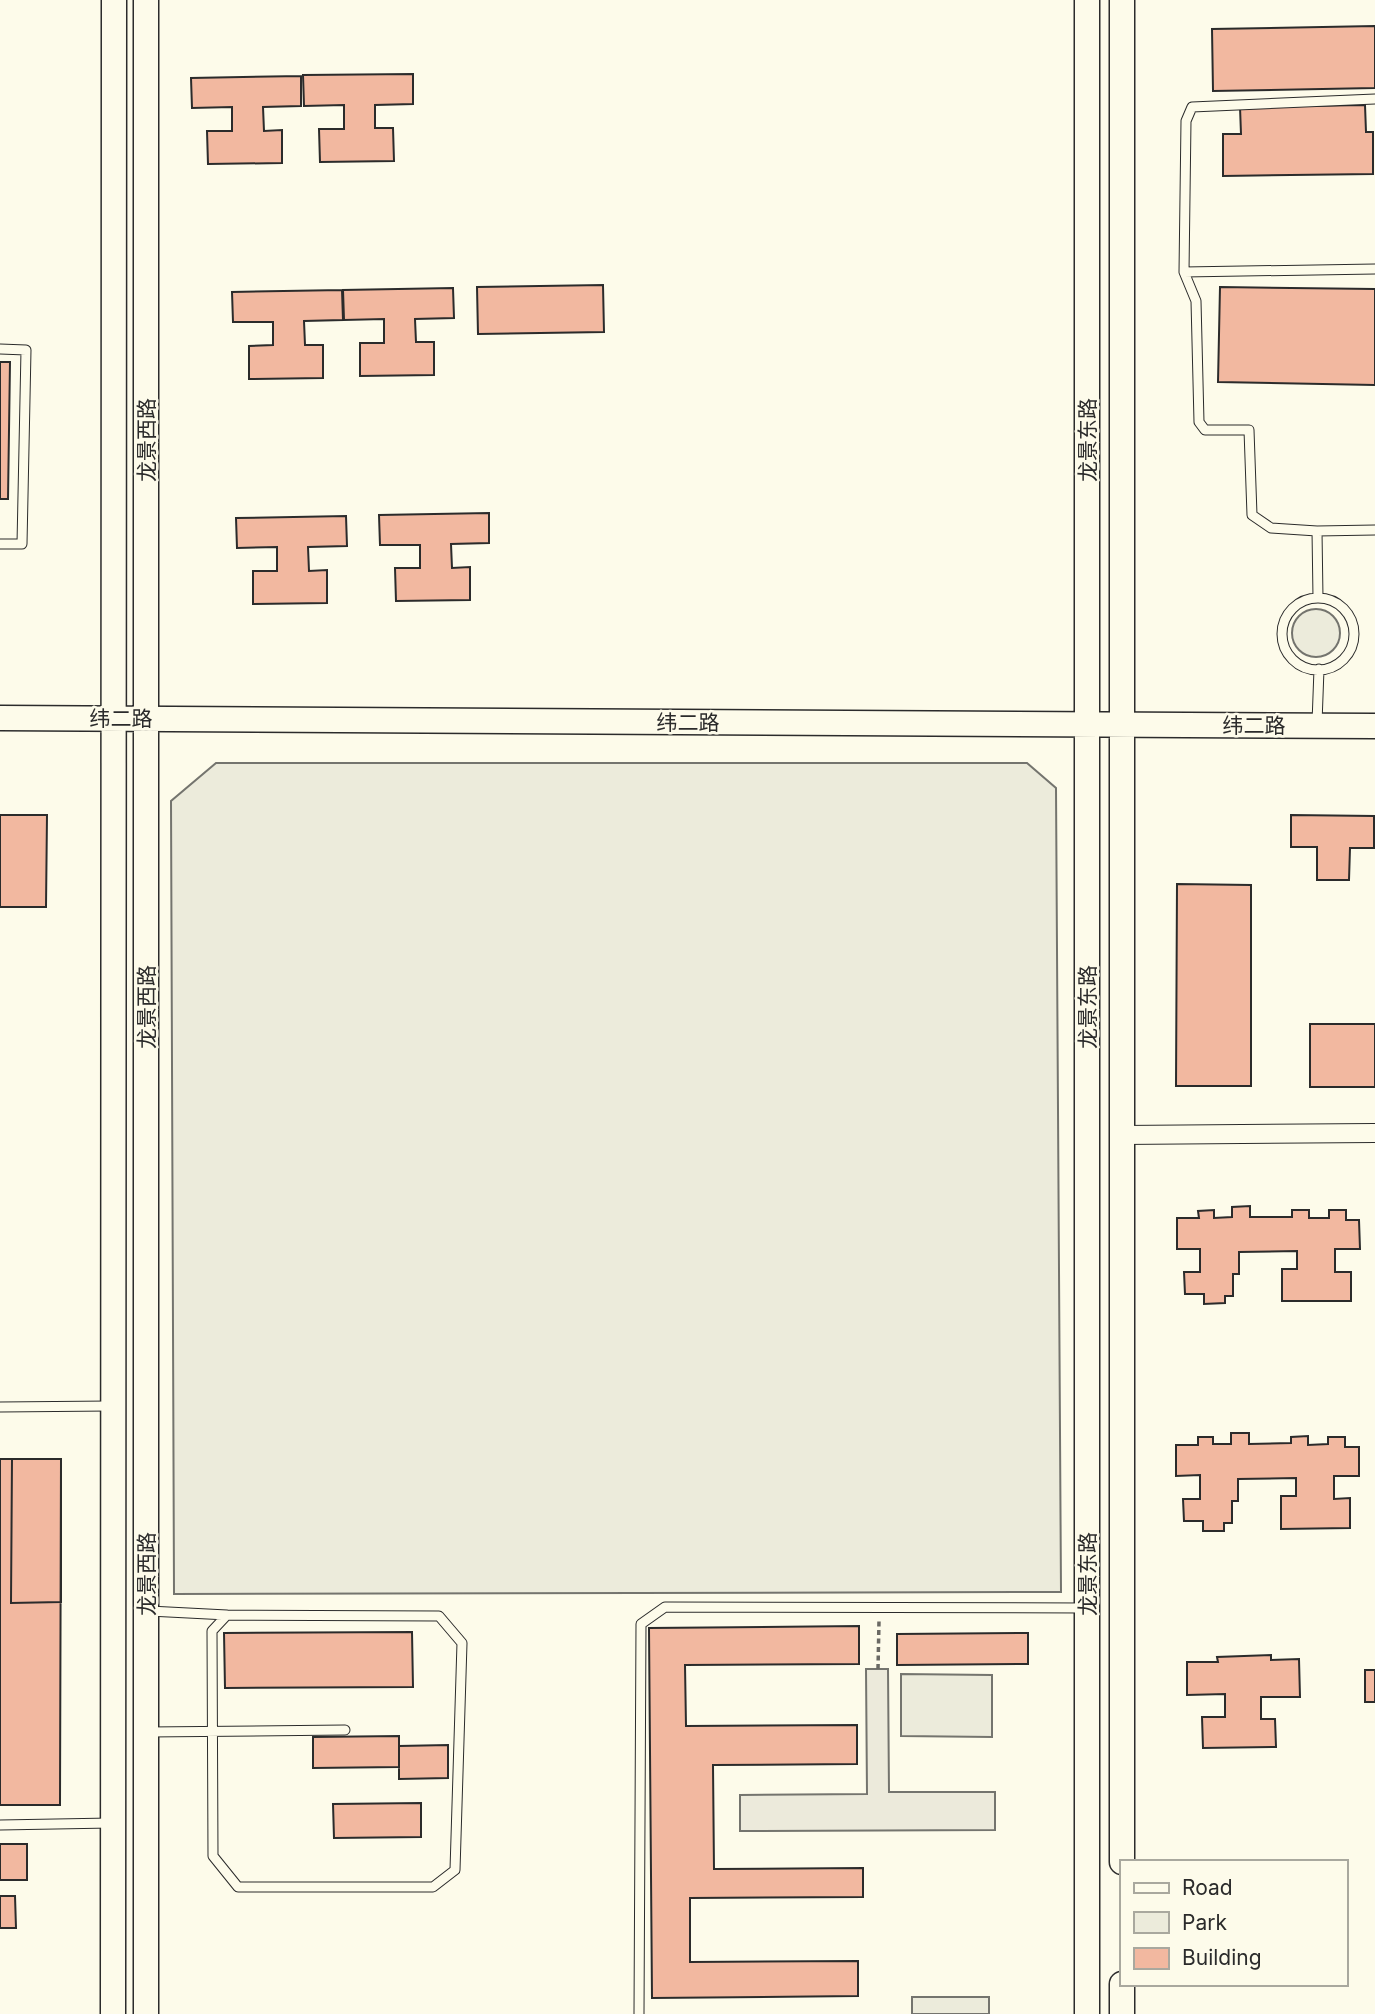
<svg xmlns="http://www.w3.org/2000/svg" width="1375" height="2014" font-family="Inter,'Noto Sans SC',sans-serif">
<rect width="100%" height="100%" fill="#fdfbea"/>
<path fill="#ecebdb" stroke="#74746e" stroke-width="2" d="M1292 633a24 24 0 1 1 48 0a24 24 0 1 1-48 0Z
M 216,763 L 1027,763 L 1056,788 L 1061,1592 L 174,1594 L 171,801 Z
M 901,1674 L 992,1675 L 992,1737 L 901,1736 Z
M 912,1997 L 989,1997 L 989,2014 L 912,2014 Z"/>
<path fill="#eceadb" stroke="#74746e" stroke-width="2" d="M 866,1669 L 888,1669 L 889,1792 L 995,1792 L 995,1830 L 740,1831 L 740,1795 L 867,1794 Z"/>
<path fill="#f2b8a0" stroke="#2b2b2b" stroke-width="2" d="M 1375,26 L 1375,88 L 1213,91 L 1212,29 Z
M 413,74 L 413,104 L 375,105 L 375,128 L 393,128 L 394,161 L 320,162 L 319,129 L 344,129 L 344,105 L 304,106 L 303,75 Z
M 301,76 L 301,106 L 263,107 L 264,131 L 282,130 L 282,163 L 208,164 L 207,131 L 232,131 L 232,107 L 192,108 L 191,78 Z
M 1365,105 L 1366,132 L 1373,132 L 1373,174 L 1223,176 L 1223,134 L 1241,134 L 1240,107 Z
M 603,285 L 604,332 L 478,334 L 477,287 Z
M 1220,287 L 1375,289 L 1375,385 L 1218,382 Z
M 453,288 L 454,318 L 415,319 L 416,342 L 434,342 L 434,375 L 360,376 L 360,343 L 384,343 L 384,319 L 344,320 L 343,290 Z
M 342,290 L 343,320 L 304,321 L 305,345 L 323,345 L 323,378 L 249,379 L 249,346 L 273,345 L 273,322 L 233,322 L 232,292 Z
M 0,362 L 10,362 L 8,499 L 0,499 Z
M 489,513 L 489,543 L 451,544 L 452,568 L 470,567 L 470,600 L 396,601 L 395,568 L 420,568 L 420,545 L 380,545 L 379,515 Z
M 346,516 L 347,546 L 308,547 L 309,571 L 327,570 L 327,603 L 253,604 L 253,571 L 277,571 L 277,547 L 237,548 L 236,518 Z
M 0,815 L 47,815 L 46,907 L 0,907 Z
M 1291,815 L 1374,816 L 1374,848 L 1350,848 L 1349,880 L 1317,880 L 1317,847 L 1291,847 Z
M 1177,884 L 1251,885 L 1251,1086 L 1176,1086 Z
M 1310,1024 L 1375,1024 L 1375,1087 L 1310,1087 Z
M 1250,1206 L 1250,1217 L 1292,1217 L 1292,1210 L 1309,1210 L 1309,1218 L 1329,1218 L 1329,1210 L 1346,1210 L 1346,1220 L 1359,1220 L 1360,1249 L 1335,1249 L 1335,1272 L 1351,1272 L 1351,1301 L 1282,1301 L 1282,1269 L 1297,1269 L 1297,1251 L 1239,1252 L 1239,1274 L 1233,1274 L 1233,1296 L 1225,1296 L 1225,1303 L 1204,1304 L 1204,1294 L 1185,1294 L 1184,1272 L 1200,1272 L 1200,1249 L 1177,1249 L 1177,1218 L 1199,1218 L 1198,1211 L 1214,1210 L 1214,1218 L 1232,1217 L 1232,1207 Z
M 1231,1433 L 1249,1433 L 1249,1444 L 1291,1443 L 1291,1437 L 1308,1436 L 1308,1445 L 1328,1444 L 1328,1437 L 1345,1437 L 1345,1447 L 1359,1447 L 1359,1476 L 1334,1476 L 1334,1499 L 1350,1498 L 1350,1528 L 1281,1529 L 1281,1496 L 1296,1496 L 1296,1478 L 1238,1479 L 1238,1501 L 1232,1501 L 1232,1523 L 1224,1523 L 1224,1531 L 1203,1531 L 1203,1521 L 1184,1521 L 1183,1499 L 1200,1499 L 1200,1475 L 1176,1476 L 1176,1445 L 1198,1445 L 1198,1437 L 1213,1437 L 1213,1444 L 1231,1444 Z
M 0,1459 L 61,1459 L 60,1805 L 0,1805 Z
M 12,1459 L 61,1459 L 61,1602 L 11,1603 Z
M 859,1626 L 859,1664 L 685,1665 L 686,1726 L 857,1725 L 857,1764 L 713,1765 L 714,1869 L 863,1868 L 863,1897 L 690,1898 L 690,1962 L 858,1961 L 858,1996 L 652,1998 L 649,1628 Z
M 412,1632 L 413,1687 L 225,1688 L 224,1633 Z
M 1028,1633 L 1028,1664 L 897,1665 L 897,1634 Z
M 1271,1655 L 1271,1660 L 1299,1659 L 1300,1697 L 1261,1697 L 1261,1719 L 1275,1719 L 1276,1747 L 1203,1748 L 1202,1717 L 1225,1717 L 1225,1694 L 1187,1695 L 1187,1662 L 1218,1662 L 1217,1657 Z
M 1365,1670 L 1375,1670 L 1375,1702 L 1365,1702 Z
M 399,1736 L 399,1767 L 313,1768 L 313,1737 Z
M 448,1745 L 448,1778 L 399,1779 L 399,1746 Z
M 421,1803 L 421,1837 L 334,1838 L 333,1804 Z
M 0,1844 L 27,1844 L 27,1880 L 0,1880 Z
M 0,1896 L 15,1896 L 16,1928 L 0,1928 Z"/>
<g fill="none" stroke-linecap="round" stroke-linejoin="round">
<g stroke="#2b2b2b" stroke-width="11">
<path id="service" d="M 1375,99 L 1192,107 L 1186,121 L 1184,272 L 1196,301 L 1199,422 L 1205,430 L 1249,430 L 1252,515 L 1271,528 L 1317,531 L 1375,530
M 1184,272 L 1375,269
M 0,349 L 26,350 L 22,544 L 0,544
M 1317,531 L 1318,598
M1282 634a36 36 0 1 1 72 0a36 36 0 1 1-72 0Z
M 1317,723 L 1319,669
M 0,1407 L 110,1406
M 149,1611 L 227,1615
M 227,1615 L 439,1616 L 462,1643 L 455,1870 L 433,1887 L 238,1887 L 213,1856 L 212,1631 Z
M 148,1732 L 345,1730
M 0,1825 L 111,1823
M 639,2014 L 641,1624 L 665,1607 L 1084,1608"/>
</g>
<g stroke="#2b2b2b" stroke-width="20">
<path id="minor" d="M 1122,1135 L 1375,1133"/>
</g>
<g stroke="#2b2b2b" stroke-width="27">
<path id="secondary" d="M 146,0 L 146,2014
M 0,718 L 1375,726
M 1122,1862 L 1122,0
M 113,2014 L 114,0
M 1087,2014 L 1087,0
M 1122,2014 L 1122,1984"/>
</g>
<path stroke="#6a6964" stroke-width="3.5" stroke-dasharray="5 3.5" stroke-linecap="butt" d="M 878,1669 L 879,1621"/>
<use href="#service" stroke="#fdfbea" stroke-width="9"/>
<use href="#minor" stroke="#fdfbea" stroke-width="18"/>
<use href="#secondary" stroke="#fdfbea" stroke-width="24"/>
</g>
<g text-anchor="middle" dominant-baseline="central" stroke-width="5" stroke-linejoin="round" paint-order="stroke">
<g font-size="21" fill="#2b2b2b" stroke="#fdfbea">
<text transform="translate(146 440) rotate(-90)">龙景西路</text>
<text transform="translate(1087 440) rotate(-90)">龙景东路</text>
<text x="121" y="718">纬二路</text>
<text x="688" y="722">纬二路</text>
<text x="1254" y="725">纬二路</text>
<text transform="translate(146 1007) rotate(-90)">龙景西路</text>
<text transform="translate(1087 1007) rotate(-90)">龙景东路</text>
<text transform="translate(146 1574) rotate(-90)">龙景西路</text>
<text transform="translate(1087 1574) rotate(-90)">龙景东路</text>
</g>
</g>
<rect x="1120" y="1860" width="228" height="126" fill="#fdfbea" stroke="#a9a89e" stroke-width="2"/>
<rect x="1134" y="1883" width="35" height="10" fill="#fdfbea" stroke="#a9a89e" stroke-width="2"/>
<text x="1182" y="1895" font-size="21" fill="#2b2b2b">Road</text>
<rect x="1134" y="1912" width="35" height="21" fill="#ecebdb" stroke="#a9a89e" stroke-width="2"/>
<text x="1182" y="1930" font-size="21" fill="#2b2b2b">Park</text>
<rect x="1134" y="1948" width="35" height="21" fill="#f2b8a0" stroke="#a9a89e" stroke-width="2"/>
<text x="1182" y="1965" font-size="21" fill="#2b2b2b">Building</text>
</svg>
